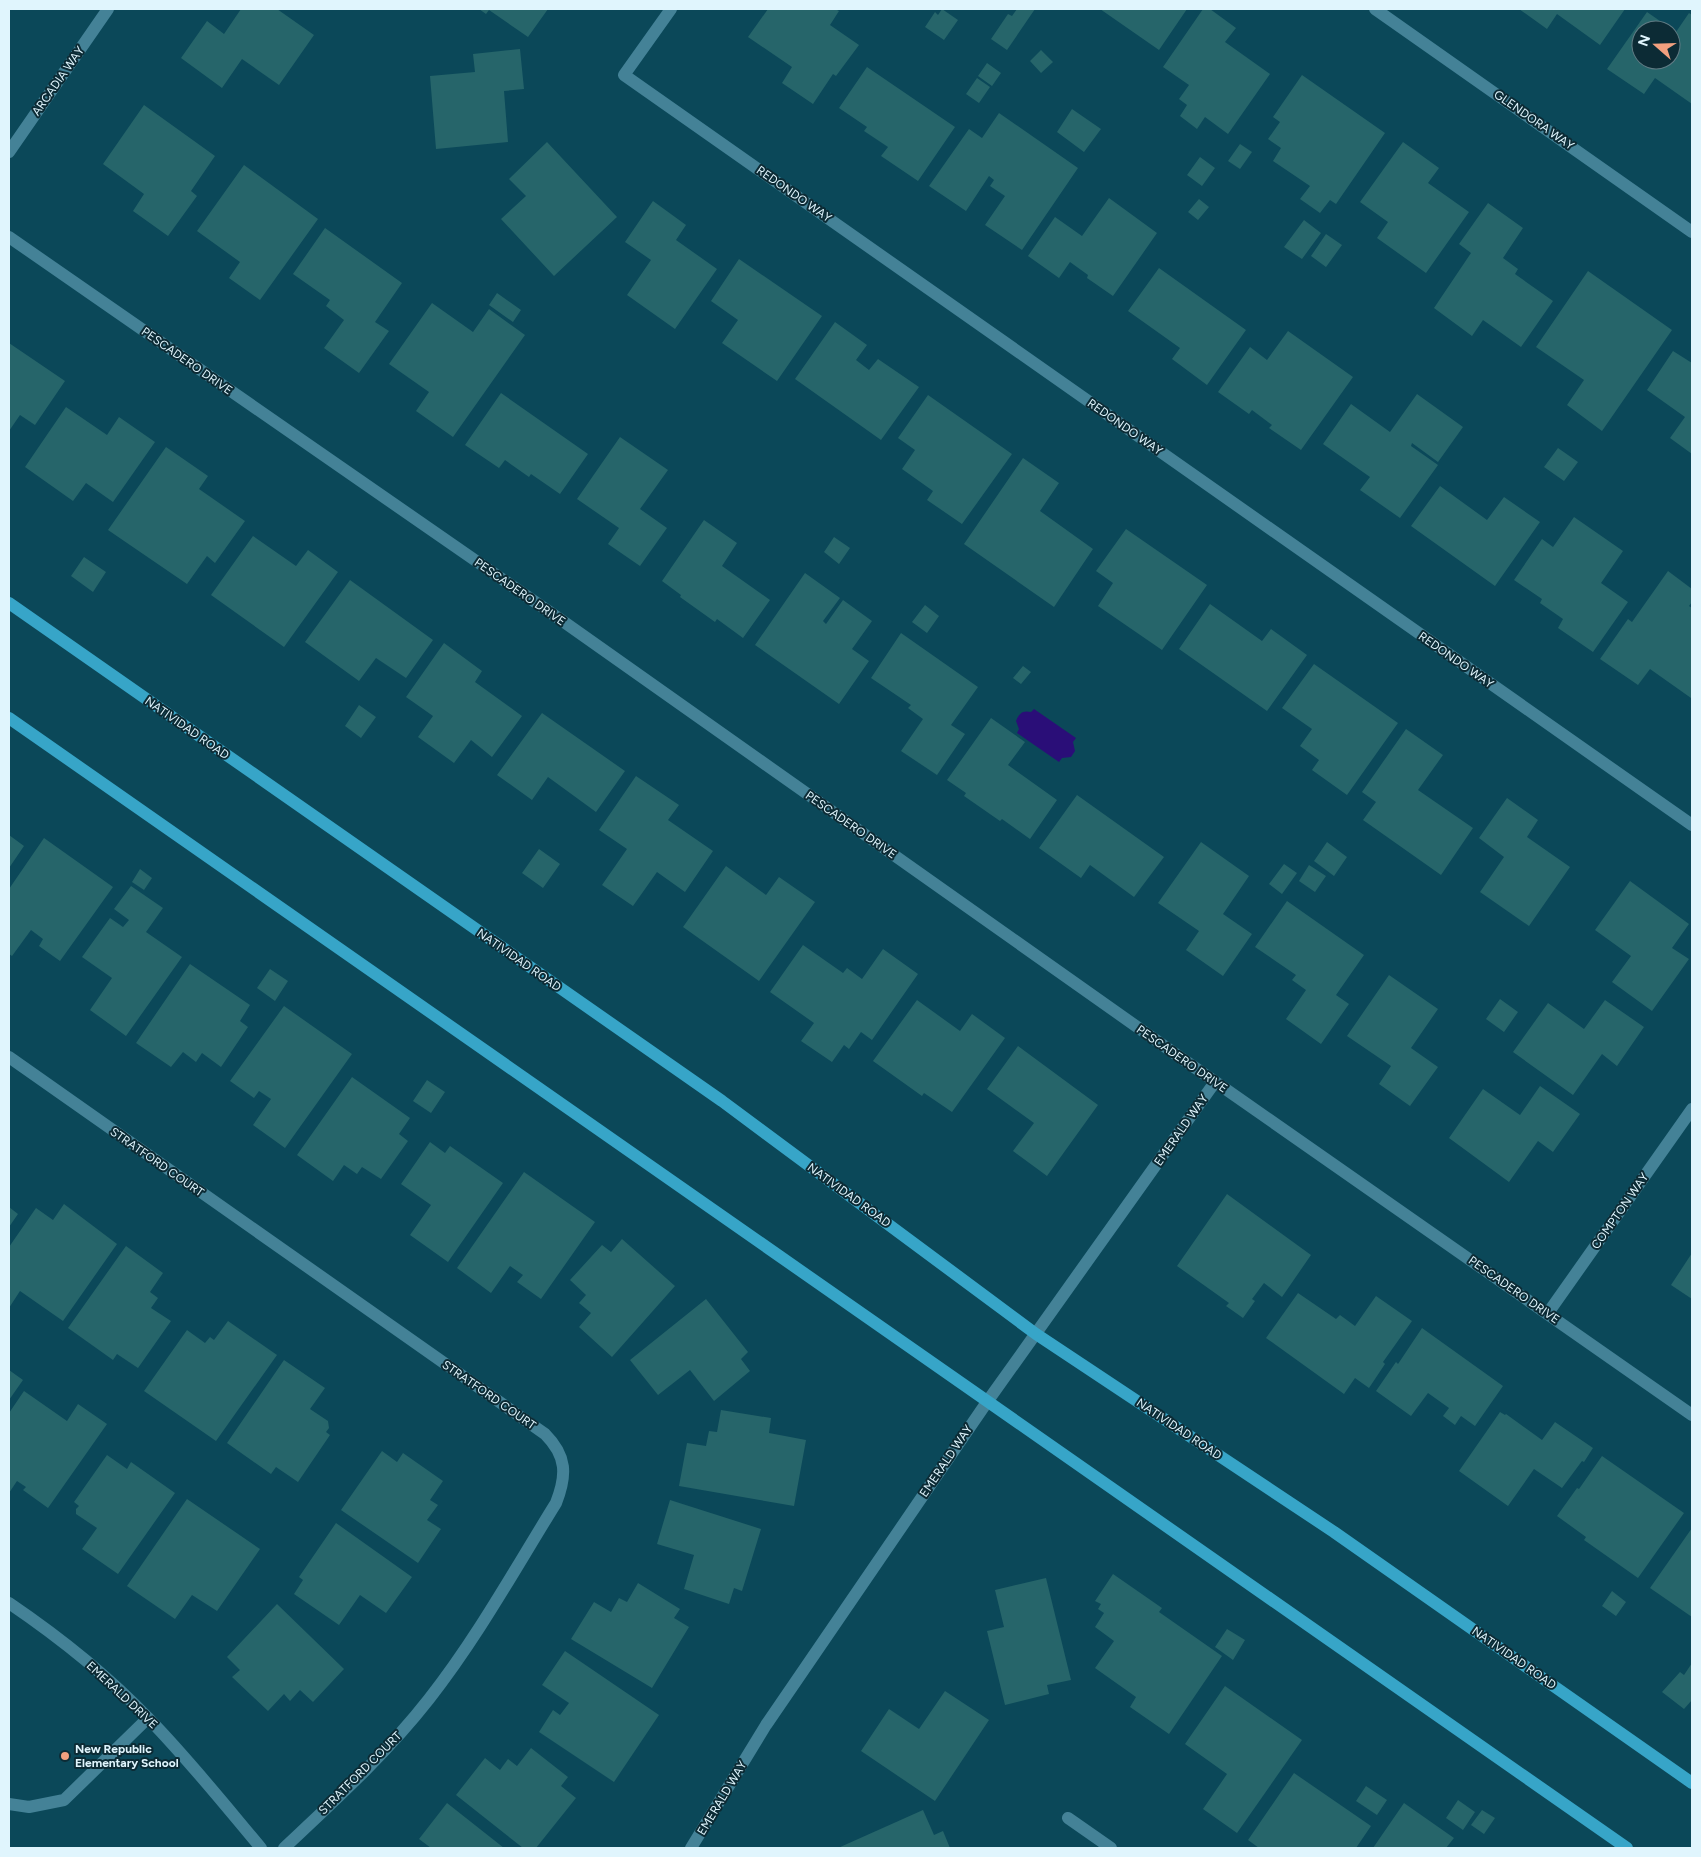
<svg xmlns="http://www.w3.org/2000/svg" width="1701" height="1857" font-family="Figtree,sans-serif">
<rect width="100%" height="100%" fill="#0b4859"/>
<path fill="#2a0e78" d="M 1034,709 L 1076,738 L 1073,742 L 1075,751 L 1071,757 L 1062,758 L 1059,762 L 1017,733 L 1019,729 L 1016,721 C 1019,713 1023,710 1031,712 Z"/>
<path fill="#26656a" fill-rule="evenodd" d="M 241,9 L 277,9 L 314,35 L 279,85 L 242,59 L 222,88 L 181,58 L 207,21 L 224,34 Z
M 479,9 L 548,9 L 528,37 L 489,10 L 486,14 Z
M 768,9 L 835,9 L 839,11 L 830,25 L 859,45 L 836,76 L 833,74 L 813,104 L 782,83 L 792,67 L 748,37 Z
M 942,9 L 958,20 L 944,40 L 925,27 L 935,12 L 938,15 Z
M 1017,9 L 1035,9 L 1007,50 L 991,39 L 1008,14 L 1012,16 Z
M 1100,9 L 1187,9 L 1159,50 Z
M 1203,9 L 1210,9 L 1236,28 L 1225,42 L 1270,74 L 1228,134 L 1205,117 L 1197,129 L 1180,116 L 1187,105 L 1179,99 L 1189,85 L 1163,67 Z
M 1519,9 L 1625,9 L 1600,45 L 1557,14 L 1547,29 Z
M 1647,12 L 1676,32 L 1689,13 L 1692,15 L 1692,104 L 1655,78 L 1644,94 L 1607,69 ZM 1641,30 L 1671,30 L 1671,60 L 1641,60 Z
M 520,49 L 524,89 L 504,91 L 508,142 L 436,149 L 430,76 L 475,72 L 473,54 Z
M 1041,50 L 1053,62 L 1041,73 L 1030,61 Z
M 987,63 L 1001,73 L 992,86 L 978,76 Z
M 867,67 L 955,127 L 918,181 L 881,156 L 888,147 L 864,131 L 867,127 L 839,108 Z
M 1302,75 L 1385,133 L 1336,204 L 1330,200 L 1320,213 L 1300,199 L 1310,186 L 1273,161 L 1281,148 L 1268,139 L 1280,122 L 1273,117 Z
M 977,78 L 990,87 L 979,103 L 966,94 Z
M 144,105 L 215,156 L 191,191 L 197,196 L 168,236 L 133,211 L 144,194 L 103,164 Z
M 1072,109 L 1101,129 L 1084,152 L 1057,132 Z
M 999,113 L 1078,168 L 1022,250 L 985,225 L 1005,196 L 990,186 L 994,180 L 989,176 L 966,211 L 929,186 L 969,129 L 982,138 Z
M 547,142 L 617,217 L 554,276 L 501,219 L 526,196 L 509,179 Z
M 1403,142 L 1439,168 L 1428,183 L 1469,212 L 1426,273 L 1377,238 L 1388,222 L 1360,202 Z
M 1240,144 L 1252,152 L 1240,169 L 1228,161 Z
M 1200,157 L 1215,168 L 1202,186 L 1187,175 Z
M 244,165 L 318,219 L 260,300 L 229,278 L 240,262 L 197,231 Z
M 1109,198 L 1157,233 L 1113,296 L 1087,278 L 1088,275 L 1070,262 L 1059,278 L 1028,256 L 1055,217 L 1082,236 Z
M 1199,199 L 1209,207 L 1198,220 L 1188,212 Z
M 653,201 L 686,225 L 676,240 L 717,269 L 675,329 L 627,295 L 651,260 L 625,242 Z
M 1488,203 L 1523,228 L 1503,258 L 1518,269 L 1515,274 L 1553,301 L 1521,347 L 1483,320 L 1472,336 L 1434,308 L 1471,253 L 1459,244 Z
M 1304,220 L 1321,233 L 1302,259 L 1284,247 Z
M 325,228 L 402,283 L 375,322 L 389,331 L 359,373 L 324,348 L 344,320 L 326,306 L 330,300 L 293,274 Z
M 1326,234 L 1342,245 L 1326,267 L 1311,256 Z
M 739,259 L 822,316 L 777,381 L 722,343 L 738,320 L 711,301 Z
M 1159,268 L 1246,330 L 1207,385 L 1172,359 L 1180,348 L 1128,311 Z
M 1588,271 L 1672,330 L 1602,431 L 1567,405 L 1584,380 L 1536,347 Z
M 497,293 L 521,310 L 513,322 L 489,305 Z
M 432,303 L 473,332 L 489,309 L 525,335 L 453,437 L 416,411 L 429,392 L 389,364 Z
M 835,322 L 867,345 L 856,360 L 869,370 L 878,359 L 919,387 L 881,440 L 795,379 Z
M 1288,331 L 1353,377 L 1301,450 L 1269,428 L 1272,425 L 1252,410 L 1249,414 L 1218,392 L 1250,347 L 1267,360 Z
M 9,343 L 65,381 L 35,425 L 20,415 L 9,431 Z
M 1673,351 L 1692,363 L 1692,454 L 1670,438 L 1685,417 L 1647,390 Z
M 501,393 L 588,454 L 560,494 L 531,474 L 529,477 L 505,460 L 499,468 L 465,445 Z
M 1417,394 L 1463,427 L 1438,462 L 1412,443 L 1411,446 L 1438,465 L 1400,518 L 1360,490 L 1370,477 L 1323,444 L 1351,404 L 1390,432 Z
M 928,395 L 1012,454 L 962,524 L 927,500 L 933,491 L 902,469 L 915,450 L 898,438 Z
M 66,407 L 107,435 L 119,417 L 155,442 L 113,502 L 86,483 L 73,501 L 25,467 Z
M 620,437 L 668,470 L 640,509 L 667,528 L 640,566 L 608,544 L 619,528 L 577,499 Z
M 166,447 L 208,476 L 199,489 L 245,521 L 215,563 L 207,556 L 187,584 L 108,530 Z
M 1558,448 L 1578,462 L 1564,481 L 1544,467 Z
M 1023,458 L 1059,483 L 1040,511 L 1093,549 L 1054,607 L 964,544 Z
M 1440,486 L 1487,520 L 1504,497 L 1540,522 L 1495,586 L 1411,526 Z
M 1574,517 L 1623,551 L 1601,583 L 1628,602 L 1593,652 L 1558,628 L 1563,619 L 1540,603 L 1542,599 L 1514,580 L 1542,539 L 1553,547 Z
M 704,520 L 737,543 L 722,566 L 770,600 L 743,638 L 717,619 L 715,622 L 680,597 L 681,595 L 662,581 Z
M 1126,529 L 1207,585 L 1162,650 L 1098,606 L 1113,583 L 1096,571 Z
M 253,536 L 296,566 L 308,550 L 338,572 L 284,647 L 211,595 Z
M 834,537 L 850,548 L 839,564 L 824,552 Z
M 84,557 L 106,572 L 93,592 L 71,576 Z
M 1668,571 L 1692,589 L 1692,602 L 1689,606 L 1692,608 L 1691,698 L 1650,669 L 1638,685 L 1600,659 L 1628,619 L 1632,622 Z
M 805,573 L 840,598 L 823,621 L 826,624 L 843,600 L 872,621 L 852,649 L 869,661 L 839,704 L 755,645 Z
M 350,580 L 433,640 L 406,678 L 376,658 L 359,681 L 305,642 Z
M 1210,604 L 1262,641 L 1271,629 L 1307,655 L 1267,711 L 1179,649 Z
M 925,605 L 939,616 L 927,633 L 912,622 Z
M 901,633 L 978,687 L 951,725 L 965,734 L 937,775 L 901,751 L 923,719 L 908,708 L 911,705 L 871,678 Z
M 444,643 L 482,671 L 475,682 L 522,716 L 492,757 L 471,740 L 454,763 L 418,737 L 433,716 L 406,697 Z
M 1314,664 L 1398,723 L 1347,795 L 1312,770 L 1319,760 L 1300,746 L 1312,729 L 1282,708 Z
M 1023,666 L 1031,672 L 1021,684 L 1013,678 Z
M 359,705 L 376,717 L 361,738 L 345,726 Z
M 542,713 L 625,771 L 596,812 L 548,777 L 532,800 L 497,775 Z
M 991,718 L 1025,742 L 1008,765 L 1057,800 L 1030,839 L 1002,819 L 1000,821 L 964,796 L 966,793 L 947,780 Z
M 1406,729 L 1443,755 L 1418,790 L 1473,828 L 1441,875 L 1363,820 L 1376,802 L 1362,792 Z
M 636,776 L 679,805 L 668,820 L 713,851 L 685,892 L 657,872 L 633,906 L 602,885 L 627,849 L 599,830 Z
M 1077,795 L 1164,857 L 1134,897 L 1090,865 L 1081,878 L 1039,848 Z
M 1507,798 L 1538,820 L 1527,837 L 1570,867 L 1529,926 L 1480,892 L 1504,857 L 1479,838 Z
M 9,835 L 24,846 L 9,868 Z
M 44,838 L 113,887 L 60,961 L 39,946 L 43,939 L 31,930 L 12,956 L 9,954 L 9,889 Z
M 1201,842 L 1249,876 L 1223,914 L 1252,934 L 1223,976 L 1186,950 L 1199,931 L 1158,903 Z
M 1327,842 L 1347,857 L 1334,876 L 1314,861 Z
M 539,849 L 560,864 L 543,888 L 522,873 Z
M 1284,864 L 1297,873 L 1282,894 L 1269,884 Z
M 1309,865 L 1326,876 L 1315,892 L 1299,881 Z
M 726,866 L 766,895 L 779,877 L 815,902 L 759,981 L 683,927 Z
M 140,869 L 152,878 L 144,890 L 132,882 Z
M 1630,881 L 1689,924 L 1672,948 L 1689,959 L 1652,1011 L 1612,982 L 1631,956 L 1595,930 Z
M 131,886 L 163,908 L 146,932 L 182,957 L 126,1036 L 90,1010 L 112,978 L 82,957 L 110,918 L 123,927 L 129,920 L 114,909 Z
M 1287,901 L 1364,955 L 1336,995 L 1349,1004 L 1321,1044 L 1286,1019 L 1306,990 L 1292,980 L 1296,975 L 1255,947 Z
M 803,945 L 843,973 L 847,968 L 862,979 L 883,949 L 918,974 L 872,1040 L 861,1032 L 849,1049 L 844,1045 L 832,1062 L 801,1041 L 814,1023 L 770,992 Z
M 190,964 L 250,1005 L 240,1021 L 248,1027 L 221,1067 L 202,1053 L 196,1062 L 183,1052 L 171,1067 L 136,1043 Z
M 270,969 L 288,981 L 275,1001 L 257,988 Z
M 1389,975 L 1438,1009 L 1411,1048 L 1438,1067 L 1410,1106 L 1379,1084 L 1391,1066 L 1347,1036 Z
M 1500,999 L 1518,1012 L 1504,1032 L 1486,1019 Z
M 917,1000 L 960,1031 L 972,1014 L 1005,1038 L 952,1112 L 924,1093 L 922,1096 L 873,1061 Z
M 1605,1000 L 1644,1027 L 1617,1066 L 1602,1054 L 1573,1095 L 1513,1052 L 1548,1003 L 1584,1029 Z
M 284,1006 L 352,1054 L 285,1148 L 253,1125 L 271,1099 L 259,1091 L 254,1098 L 230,1081 Z
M 1018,1046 L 1098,1105 L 1047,1176 L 1013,1151 L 1034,1123 L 987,1089 Z
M 352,1077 L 410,1118 L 399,1134 L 408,1141 L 381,1179 L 362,1167 L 357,1174 L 344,1165 L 333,1181 L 297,1155 Z
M 427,1080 L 445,1092 L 431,1113 L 413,1101 Z
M 1540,1086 L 1580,1114 L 1553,1152 L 1538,1141 L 1509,1182 L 1449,1138 L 1483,1089 L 1520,1115 Z
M 430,1142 L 445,1153 L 450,1146 L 503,1183 L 448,1262 L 410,1235 L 431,1205 L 401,1184 Z
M 524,1172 L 595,1222 L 541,1299 L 517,1282 L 523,1275 L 510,1266 L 491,1293 L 457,1268 Z
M 1227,1194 L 1311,1255 L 1282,1297 L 1264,1283 L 1252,1299 L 1255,1301 L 1243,1318 L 1226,1306 L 1229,1303 L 1177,1266 Z
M 64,1204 L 117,1244 L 63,1321 L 20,1291 L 9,1308 L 9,1247 L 36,1208 L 53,1220 Z
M 9,1207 L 18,1214 L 9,1227 Z
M 622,1239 L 675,1286 L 612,1357 L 579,1327 L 591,1313 L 579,1303 L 586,1295 L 570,1280 L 602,1245 L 611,1252 Z
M 126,1246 L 163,1273 L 150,1292 L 158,1298 L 151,1308 L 171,1321 L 138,1368 L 117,1354 L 113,1360 L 68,1328 Z
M 1692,1253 L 1692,1299 L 1671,1285 Z
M 1298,1293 L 1336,1319 L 1340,1315 L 1355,1326 L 1376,1296 L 1412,1321 L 1383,1362 L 1385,1364 L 1369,1388 L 1355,1378 L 1344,1394 L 1266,1338 Z
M 706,1299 L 748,1352 L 741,1359 L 750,1371 L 714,1401 L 690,1370 L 658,1395 L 630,1360 Z
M 228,1321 L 277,1355 L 216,1441 L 144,1391 L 187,1330 L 205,1343 L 210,1337 L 214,1340 Z
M 1422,1328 L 1503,1386 L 1475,1426 L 1461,1416 L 1455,1425 L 1443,1416 L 1449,1408 L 1428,1393 L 1411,1416 L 1376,1391 L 1396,1362 L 1398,1364 Z
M 284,1360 L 325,1388 L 310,1409 L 328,1421 L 329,1428 L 326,1432 L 330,1435 L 298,1482 L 276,1467 L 271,1474 L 227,1443 Z
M 9,1370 L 23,1380 L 9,1400 Z
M 24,1391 L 67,1421 L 78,1404 L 107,1424 L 48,1508 L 23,1490 L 26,1487 L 17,1481 L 9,1493 L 9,1413 Z
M 721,1410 L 771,1418 L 769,1433 L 806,1440 L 794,1506 L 679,1486 L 687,1443 L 706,1446 L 709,1431 L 717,1432 Z
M 1500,1412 L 1505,1415 L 1506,1414 L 1542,1440 L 1555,1422 L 1593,1448 L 1584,1462 L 1582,1461 L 1562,1488 L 1534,1469 L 1508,1506 L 1459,1471 Z
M 382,1451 L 397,1462 L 403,1453 L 443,1481 L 430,1500 L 438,1505 L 427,1520 L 441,1529 L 418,1563 L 341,1510 Z
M 107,1455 L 127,1469 L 131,1462 L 175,1493 L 118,1574 L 82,1549 L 97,1528 L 76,1514 L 76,1509 L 79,1506 L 74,1502 Z
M 1602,1456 L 1684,1513 L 1638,1578 L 1584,1540 L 1586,1537 L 1557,1516 L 1577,1488 L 1579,1489 Z
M 187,1499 L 260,1549 L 217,1611 L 192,1595 L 175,1619 L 127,1586 Z
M 670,1500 L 761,1529 L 742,1591 L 734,1588 L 729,1604 L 684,1589 L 694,1555 L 657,1544 Z
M 336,1523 L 412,1577 L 386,1613 L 360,1595 L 339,1625 L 294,1594 L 303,1580 L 299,1577 Z
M 1692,1528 L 1692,1617 L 1650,1588 Z
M 1113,1574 L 1162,1608 L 1159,1612 L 1222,1656 L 1169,1734 L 1130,1707 L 1136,1697 L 1095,1668 L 1114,1641 L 1095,1627 L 1104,1613 L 1098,1609 L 1101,1604 L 1095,1601 Z
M 1046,1578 L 1071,1680 L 1047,1685 L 1049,1694 L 1005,1705 L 987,1631 L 1004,1627 L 995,1590 Z
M 638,1583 L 680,1609 L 674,1618 L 689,1627 L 652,1688 L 571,1639 L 594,1602 L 611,1612 L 619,1598 L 627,1602 Z
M 1612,1591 L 1626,1602 L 1616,1616 L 1602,1606 Z
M 277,1604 L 344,1669 L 313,1702 L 300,1690 L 290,1701 L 284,1694 L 268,1711 L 232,1677 L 240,1670 L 227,1657 Z
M 1227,1629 L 1245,1640 L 1233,1660 L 1215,1647 Z
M 565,1651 L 659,1715 L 614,1782 L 539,1732 L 553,1710 L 560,1715 L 569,1703 L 542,1685 Z
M 1692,1663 L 1692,1700 L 1684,1709 L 1662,1692 L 1680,1672 L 1684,1675 Z
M 1225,1686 L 1302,1740 L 1237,1833 L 1203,1809 L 1227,1774 L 1185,1744 Z
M 945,1691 L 989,1720 L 935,1801 L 861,1751 L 889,1709 L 919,1729 Z
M 531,1748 L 568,1777 L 561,1786 L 576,1798 L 536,1848 L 523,1848 L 456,1795 L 485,1758 L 500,1770 L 508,1759 L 517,1766 Z
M 1294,1773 L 1371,1826 L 1356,1848 L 1259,1848 L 1248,1840 Z
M 1366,1786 L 1387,1800 L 1377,1815 L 1356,1801 Z
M 1458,1800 L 1475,1812 L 1463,1830 L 1446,1818 Z
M 447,1803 L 504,1848 L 431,1848 L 419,1839 Z
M 1404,1803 L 1454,1838 L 1446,1848 L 1373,1848 Z
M 923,1810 L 934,1835 L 943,1831 L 950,1848 L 838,1848 Z
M 1482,1810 L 1495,1818 L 1484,1834 L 1471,1825 Z"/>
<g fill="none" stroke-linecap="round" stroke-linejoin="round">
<path stroke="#448297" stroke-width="12" d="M 9,1804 L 29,1807 L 64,1800 L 148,1718"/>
<path stroke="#448297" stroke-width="12" d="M 671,9 L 624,75 L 1692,825
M 1375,9 L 1692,232
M 9,152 L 108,9
M 9,237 L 564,622 L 1174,1053 L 1692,1415
M 9,1057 L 545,1434 C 567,1456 567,1475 556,1503 C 515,1569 477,1638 429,1699 C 386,1754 334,1801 284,1848
M 1548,1313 L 1692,1109
M 9,1603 C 59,1637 107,1675 149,1719 C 189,1760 224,1804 261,1848
M 1068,1818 L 1111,1848
M 691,1848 L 766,1725 L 987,1402 L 1215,1082"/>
<path stroke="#37a5c8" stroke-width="12" d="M 9,603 L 722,1101 L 1036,1334 L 1334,1532 L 1692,1783
M 9,718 L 1627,1848"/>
</g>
<circle fill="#f2a07f" stroke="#0c2b35" stroke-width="2" cx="65" cy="1756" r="5"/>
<g text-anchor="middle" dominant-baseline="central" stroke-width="4" stroke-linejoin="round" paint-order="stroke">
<g font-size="12" fill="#e0f5fd" stroke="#0c2b35">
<text transform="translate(58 81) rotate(-55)">ARCADIA WAY</text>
<text transform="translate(1534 120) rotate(35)">GLENDORA WAY</text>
<text transform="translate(794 194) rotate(35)">REDONDO WAY</text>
<text transform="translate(187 361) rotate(35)">PESCADERO DRIVE</text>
<text transform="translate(1125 427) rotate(35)">REDONDO WAY</text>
<text transform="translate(520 592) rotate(35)">PESCADERO DRIVE</text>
<text transform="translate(1456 660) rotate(35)">REDONDO WAY</text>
<text transform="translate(187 728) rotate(35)">NATIVIDAD ROAD</text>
<text transform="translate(851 825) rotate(35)">PESCADERO DRIVE</text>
<text transform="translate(519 960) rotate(35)">NATIVIDAD ROAD</text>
<text transform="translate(1182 1059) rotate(35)">PESCADERO DRIVE</text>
<text transform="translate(1181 1130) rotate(-55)">EMERALD WAY</text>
<text transform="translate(157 1162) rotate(35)">STRATFORD COURT</text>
<text transform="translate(849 1195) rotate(36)">NATIVIDAD ROAD</text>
<text transform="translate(1620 1211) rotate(-55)">COMPTON WAY</text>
<text transform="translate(1514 1290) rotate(35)">PESCADERO DRIVE</text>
<text transform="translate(489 1395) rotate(35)">STRATFORD COURT</text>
<text transform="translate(1179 1429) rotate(34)">NATIVIDAD ROAD</text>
<text transform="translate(946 1461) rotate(-56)">EMERALD WAY</text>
<text transform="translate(1514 1658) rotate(35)">NATIVIDAD ROAD</text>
<text transform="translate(122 1695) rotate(43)">EMERALD DRIVE</text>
<text transform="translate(360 1773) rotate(-45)">STRATFORD COURT</text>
<text transform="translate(722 1798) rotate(-59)">EMERALD WAY</text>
</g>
<g font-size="12" font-weight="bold" fill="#e0f5fd" stroke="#0c2b35" text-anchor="start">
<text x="75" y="1749">New Republic<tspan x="75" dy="14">Elementary School</tspan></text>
</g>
</g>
<rect width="1701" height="1857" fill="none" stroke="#e0f5fd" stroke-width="20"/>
<g transform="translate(1656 45) rotate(290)"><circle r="24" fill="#0c2b35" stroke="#617c85"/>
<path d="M0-4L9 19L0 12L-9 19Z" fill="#f2a07f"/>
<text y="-8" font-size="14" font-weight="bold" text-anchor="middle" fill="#e0f5fd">N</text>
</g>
</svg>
